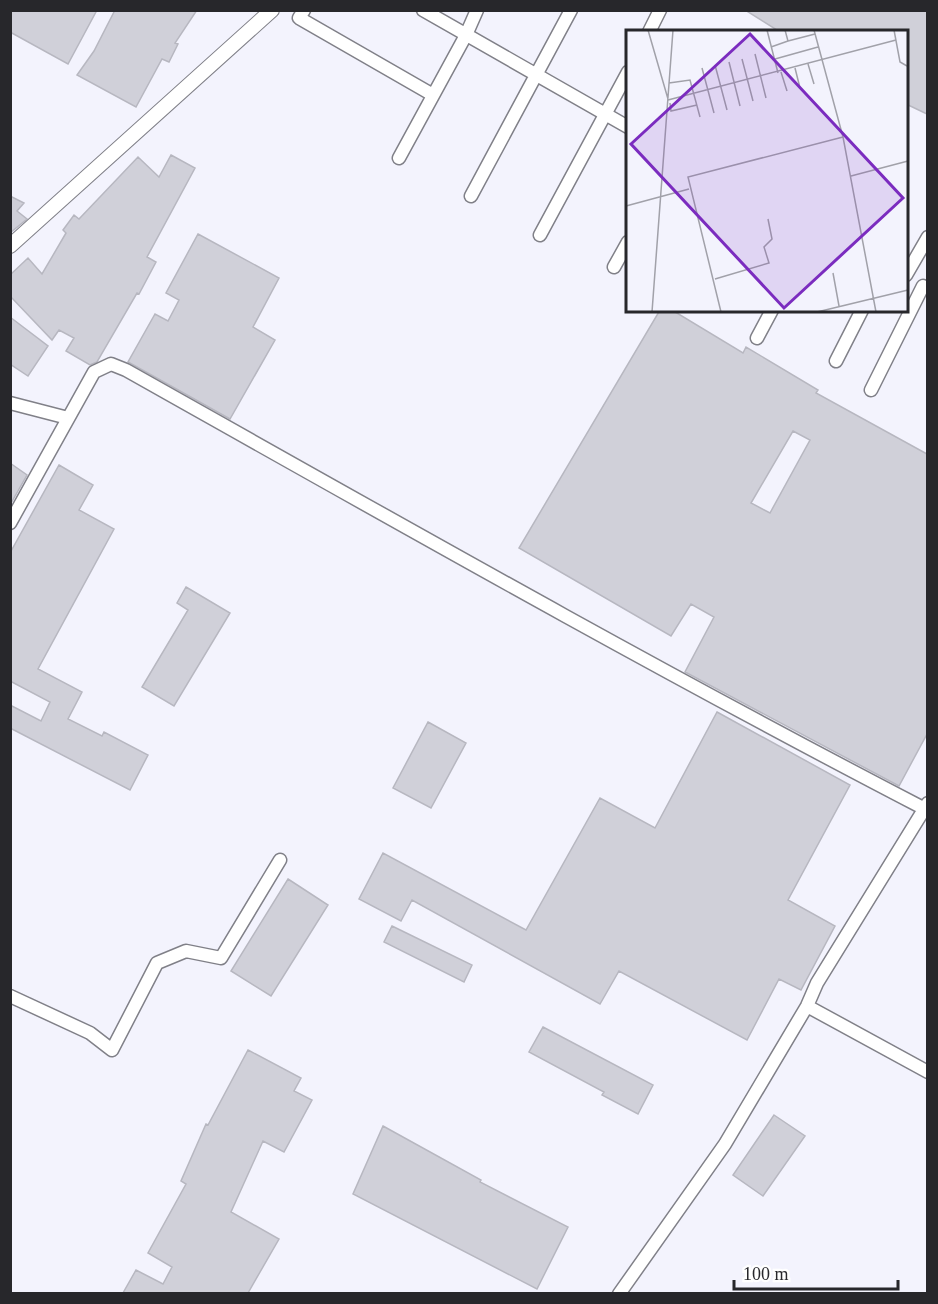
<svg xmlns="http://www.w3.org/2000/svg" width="938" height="1304" font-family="Georgia,serif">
<rect width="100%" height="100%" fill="#f3f3fd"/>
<path fill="#d0d0d9" stroke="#b7b7c0" stroke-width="1.5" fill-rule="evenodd" d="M 10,10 L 97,10 L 68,64 L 10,32 Z
M 115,10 L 197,10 L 175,43 L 178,44 L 169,62 L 162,59 L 136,107 L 77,75 L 94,51 Z
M 745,10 L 927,10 L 927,114 L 906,104 L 906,32 L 780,32 Z
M 171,155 L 195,168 L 147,257 L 156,262 L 139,294 L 137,293 L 97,362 L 90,365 L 66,351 L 74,338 L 59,330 L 52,340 L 10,296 L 10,275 L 28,258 L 42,274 L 66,233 L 63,230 L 74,215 L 79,219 L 138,157 L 159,177 Z
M 10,196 L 24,203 L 17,211 L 27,219 L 10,233 Z
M 198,234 L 279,278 L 253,327 L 275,340 L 230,419 L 128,362 L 155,314 L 168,321 L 179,300 L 166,293 Z
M 660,310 L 672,310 L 743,353 L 746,347 L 818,390 L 816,393 L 927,454 L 927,734 L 899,786 L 685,672 L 714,617 L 691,604 L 671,636 L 519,548 ZM 793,431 L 810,440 L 770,513 L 751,503 Z
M 10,317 L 48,346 L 28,376 L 10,364 Z
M 10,463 L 27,475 L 10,505 Z
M 59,465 L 93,485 L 79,510 L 114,529 L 38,669 L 82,692 L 68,719 L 102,736 L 104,732 L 148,755 L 130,790 L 10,728 L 10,705 L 41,721 L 50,702 L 10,681 L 10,553 Z
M 186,587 L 230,613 L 174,706 L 142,687 L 188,610 L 177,603 Z
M 717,712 L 850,785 L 788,900 L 835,926 L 801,990 L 779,979 L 747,1040 L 619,971 L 600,1004 L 412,900 L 401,921 L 359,899 L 383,853 L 526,930 L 600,798 L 655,828 Z
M 428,722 L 466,743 L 431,808 L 393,788 Z
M 288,879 L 328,905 L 271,996 L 231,971 Z
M 392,926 L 472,965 L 464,982 L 384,942 Z
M 543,1027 L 653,1085 L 638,1114 L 602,1095 L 604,1092 L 529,1052 Z
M 248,1050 L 301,1078 L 294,1091 L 312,1100 L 284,1152 L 263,1141 L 231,1212 L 279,1239 L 248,1293 L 123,1293 L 136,1270 L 163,1284 L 172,1267 L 148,1253 L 186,1184 L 181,1181 L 206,1124 L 208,1125 Z
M 774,1115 L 805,1136 L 763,1196 L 733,1175 Z
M 383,1126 L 481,1180 L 480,1182 L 568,1227 L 537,1289 L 353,1194 Z"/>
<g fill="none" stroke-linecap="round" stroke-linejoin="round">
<g stroke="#808088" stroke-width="15">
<path id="minor" d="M 304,10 L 299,18 L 433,95
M 423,10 L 628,127
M 649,32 L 660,10
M 399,158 L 466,35 L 477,10
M 471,196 L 571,10
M 540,235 L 628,72
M 614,267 L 628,242
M 906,275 L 928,237
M 757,338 L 772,310
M 836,361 L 862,310
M 871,390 L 923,286
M 10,403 L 68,418
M 10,523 L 94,372 L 111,364 L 126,370 C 391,519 655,669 925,809
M 10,996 L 90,1033 L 112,1050 L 157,963 L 186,951 L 221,958 L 280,860
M 807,1006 L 928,1072
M 619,1294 L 725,1144 L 807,1006 L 817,983 L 928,803"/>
</g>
<g stroke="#808088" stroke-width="16">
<path id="tertiary" d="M 10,246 L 272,10"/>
</g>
<use href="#minor" stroke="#fff" stroke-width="12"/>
<use href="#tertiary" stroke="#fff" stroke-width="14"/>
</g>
<g transform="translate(626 30)">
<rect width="282" height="282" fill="#f3f3fd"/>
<path fill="none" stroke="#a1a1a9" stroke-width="1.5" d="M 22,0 L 42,69M 141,0 L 152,43M 188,0 L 217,107 L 250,282M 268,0 L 274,32 L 281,36M 162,11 L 189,4M 145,17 L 162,11 L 159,0M 129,24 L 140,68M 116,29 L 127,71M 149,29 L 192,17M 103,32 L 114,76M 182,34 L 188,54M 89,35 L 101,80M 76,38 L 88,83M 169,38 L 174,58M 155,42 L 161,61M 43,53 L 64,50 L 74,87M 42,70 L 270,10M 44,73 L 45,81 L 71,75M 225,146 L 282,131M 0,176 L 63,159M 207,243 L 213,276M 89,249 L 143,233 L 138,217 L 146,209 L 142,189M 26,282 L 47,0M 95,282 L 62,147 L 217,107M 191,282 L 282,260"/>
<path fill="#7b2cbf" fill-opacity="0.15" stroke="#7b2cbf" stroke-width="3" d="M 124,4 L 277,168 L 158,278 L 5,114 Z"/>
<rect width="282" height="282" fill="none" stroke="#27272b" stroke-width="3"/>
</g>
<rect width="938" height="1304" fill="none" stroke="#27272b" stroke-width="24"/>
<path d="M734 1280v9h164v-9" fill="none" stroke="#27272b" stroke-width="3"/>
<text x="743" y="1280" font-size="18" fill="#27272b" stroke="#ffffff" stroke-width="4.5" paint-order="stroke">100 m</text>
</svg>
